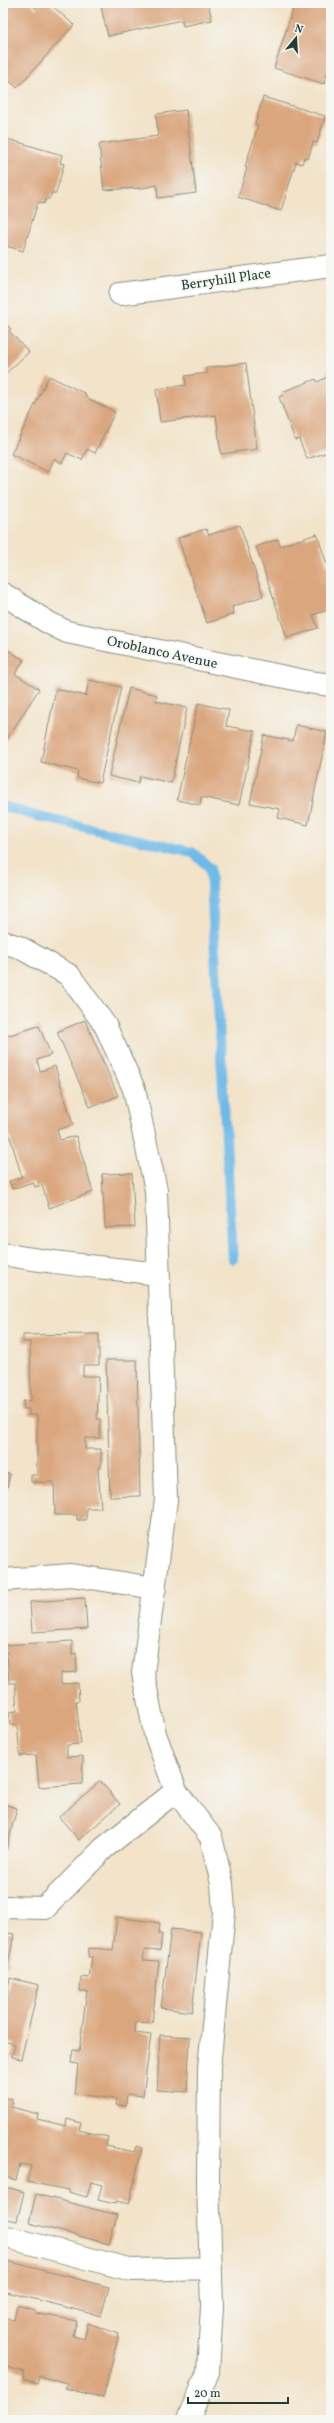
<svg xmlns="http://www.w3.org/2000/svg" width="334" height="2423" font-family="Vollkorn,serif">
<rect width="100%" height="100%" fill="#f6f6f2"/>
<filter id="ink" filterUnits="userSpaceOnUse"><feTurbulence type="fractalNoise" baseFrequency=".025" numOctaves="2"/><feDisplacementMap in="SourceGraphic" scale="8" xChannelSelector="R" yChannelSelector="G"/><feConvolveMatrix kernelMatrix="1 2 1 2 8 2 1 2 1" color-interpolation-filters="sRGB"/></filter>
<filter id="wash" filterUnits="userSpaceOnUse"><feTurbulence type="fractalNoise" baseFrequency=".012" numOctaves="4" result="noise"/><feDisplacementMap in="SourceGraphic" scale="16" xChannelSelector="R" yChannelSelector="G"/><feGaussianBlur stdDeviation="0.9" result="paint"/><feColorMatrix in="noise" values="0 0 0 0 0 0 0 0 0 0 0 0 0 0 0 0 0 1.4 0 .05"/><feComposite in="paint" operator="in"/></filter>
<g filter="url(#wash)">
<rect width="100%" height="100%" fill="#f2e3c9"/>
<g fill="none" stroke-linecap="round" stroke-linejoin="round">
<path stroke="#6ebae8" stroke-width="10" d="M 3,806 L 36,816 L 192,852 L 210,868 L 233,1259"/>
</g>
<g id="blocks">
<path fill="#daa67e" d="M 3,3 L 30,3 L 36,9 L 41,3 L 49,3 L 74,25 L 17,88 L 3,75 Z
M 100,3 L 208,3 L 212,20 L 183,26 L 182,20 L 108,36 Z
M 277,3 L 331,3 L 331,61 L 324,84 L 274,68 L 293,9 Z
M 263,97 L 325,116 L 317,143 L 313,142 L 308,159 L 304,157 L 302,164 L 296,162 L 281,211 L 238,197 L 247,168 L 245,167 L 258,125 L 255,124 Z
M 186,110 L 196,193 L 158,198 L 157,185 L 138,189 L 139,188 L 104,190 L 99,144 L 158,136 L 156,114 Z
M 4,138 L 62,155 L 60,163 L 64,164 L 56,193 L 52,193 L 49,199 L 46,199 L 44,204 L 38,202 L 23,251 L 3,245 L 3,183 L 8,167 L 3,165 Z
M 3,321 L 11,329 L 9,331 L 29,352 L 3,376 Z
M 246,363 L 257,449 L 221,454 L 216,415 L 160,422 L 156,389 L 186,385 L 185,376 L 207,373 L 206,368 Z
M 331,371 L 331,451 L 307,459 L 299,439 L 295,440 L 279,397 L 283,395 L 282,392 L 316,379 L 317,382 L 328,377 L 326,373 Z
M 49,376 L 86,394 L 85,397 L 115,412 L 95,453 L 87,449 L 82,460 L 67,453 L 62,463 L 54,459 L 48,472 L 11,454 Z
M 240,525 L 263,596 L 232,607 L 234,614 L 207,623 L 178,538 L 206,529 L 209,535 Z
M 317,534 L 331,577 L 331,609 L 313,615 L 318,628 L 287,638 L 256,547 L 278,539 L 280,546 Z
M 3,647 L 24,660 L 15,674 L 39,689 L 3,745 Z
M 89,680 L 121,687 L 100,783 L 77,778 L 78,771 L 41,762 L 56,689 L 86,696 Z
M 129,688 L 157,695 L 156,701 L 187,708 L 171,783 L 140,776 L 138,783 L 109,776 Z
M 198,703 L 229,710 L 226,726 L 255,731 L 239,805 L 201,797 L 200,805 L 177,800 Z
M 296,725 L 327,732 L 308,825 L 278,818 L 280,809 L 250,803 L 264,735 L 293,741 Z
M 85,1020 L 118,1096 L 90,1107 L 57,1032 Z
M 39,1026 L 51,1055 L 37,1060 L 40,1071 L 55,1066 L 73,1125 L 57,1130 L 60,1140 L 76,1136 L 93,1192 L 49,1208 L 42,1185 L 35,1187 L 33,1182 L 12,1189 L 9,1181 L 22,1177 L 5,1120 L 3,1121 L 3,1037 Z
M 132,1173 L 135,1227 L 105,1228 L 102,1174 Z
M 99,1334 L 99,1365 L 83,1365 L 83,1376 L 99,1376 L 97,1419 L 100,1419 L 100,1438 L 85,1438 L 85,1449 L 101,1449 L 101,1467 L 98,1468 L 101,1508 L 86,1508 L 86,1520 L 77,1520 L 77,1515 L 55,1515 L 54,1482 L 31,1482 L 31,1475 L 37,1475 L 37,1415 L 29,1415 L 29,1409 L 24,1409 L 23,1401 L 31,1401 L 30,1342 L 23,1342 L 23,1335 Z
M 106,1360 L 137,1360 L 140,1496 L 110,1497 Z
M 3,1473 L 10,1474 L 4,1501 L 3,1501 Z
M 85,1598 L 87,1629 L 32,1632 L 30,1602 Z
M 72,1641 L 72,1654 L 76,1653 L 77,1672 L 61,1673 L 61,1684 L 78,1683 L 79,1701 L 76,1701 L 81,1744 L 67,1745 L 67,1757 L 83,1756 L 82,1784 L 39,1787 L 36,1755 L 20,1756 L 17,1725 L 10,1725 L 9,1712 L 17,1711 L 15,1683 L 9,1683 L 7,1652 L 3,1652 L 3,1645 Z
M 100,1781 L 120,1804 L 79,1840 L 59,1817 Z
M 3,1804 L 17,1808 L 6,1850 L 3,1849 Z
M 117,1917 L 160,1923 L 159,1934 L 162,1934 L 160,1951 L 145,1950 L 143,1960 L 159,1961 L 152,2023 L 136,2022 L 135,2033 L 151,2035 L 143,2096 L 127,2094 L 126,2106 L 116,2105 L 117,2099 L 75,2094 L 78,2064 L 71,2063 L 73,2050 L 79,2051 L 87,1991 L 80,1991 L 81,1977 L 89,1978 L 92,1957 L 88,1957 L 89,1948 L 113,1950 Z
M 171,1929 L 201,1932 L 192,2012 L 161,2008 Z
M 3,1932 L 14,1934 L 8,1965 L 3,1963 Z
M 10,1978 L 39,1985 L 21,2059 L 12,2057 L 15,2044 L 3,2041 L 3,1992 L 7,1993 Z
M 160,2035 L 190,2037 L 187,2092 L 157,2090 Z
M 3,2097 L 12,2099 L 11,2107 L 38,2114 L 37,2119 L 66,2126 L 67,2119 L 81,2123 L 79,2130 L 108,2137 L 106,2146 L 134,2152 L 136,2146 L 142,2148 L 129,2204 L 116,2201 L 115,2204 L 98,2200 L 102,2185 L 91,2182 L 87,2197 L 68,2192 L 69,2190 L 27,2182 L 31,2166 L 20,2164 L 16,2180 L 3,2176 Z
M 3,2186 L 24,2192 L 17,2221 L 3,2218 Z
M 36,2194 L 117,2215 L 109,2244 L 29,2223 Z
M 3,2260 L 109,2287 L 101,2316 L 3,2291 Z
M 17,2305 L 35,2310 L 35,2313 L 77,2321 L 73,2336 L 84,2339 L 88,2323 L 119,2334 L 103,2398 L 65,2388 L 67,2383 L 39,2376 L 37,2383 L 23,2379 L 25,2372 L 3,2366 L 3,2318 L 14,2320 Z"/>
</g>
</g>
<g filter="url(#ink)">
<use href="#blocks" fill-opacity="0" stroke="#88907e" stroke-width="1"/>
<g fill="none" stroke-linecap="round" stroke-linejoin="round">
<g stroke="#88907e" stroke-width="24">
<path id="minor" d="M 120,294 L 331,266
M 3,594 L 49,623 L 67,632 L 309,682 L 331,685
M 3,942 L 19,947 L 69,975 L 105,1025 L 134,1089 L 156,1190 L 166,1500 L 143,1673 L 155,1734 L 176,1791 L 211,1837 L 222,1884 L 224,1912 L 209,2068 L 208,2183 L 212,2307 L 208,2372 L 188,2420
M 3,1254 C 54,1264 106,1267 158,1274
M 3,1580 L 71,1575 L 155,1588
M 3,1907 L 45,1908 L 104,1848 L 176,1791
M 3,2236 L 132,2270 L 211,2268"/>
</g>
<use href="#minor" stroke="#fff" stroke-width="22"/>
</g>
</g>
<g text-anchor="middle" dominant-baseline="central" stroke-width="4" stroke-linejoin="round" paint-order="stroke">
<g font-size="14" fill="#1f3d34" stroke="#f6f6f2">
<text transform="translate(226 280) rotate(-8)">Berryhill Place</text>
<text transform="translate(162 653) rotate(12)">Oroblanco Avenue</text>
</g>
</g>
<rect width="334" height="2423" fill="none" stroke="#f6f6f2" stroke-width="16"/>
<g transform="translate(296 38) rotate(18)" stroke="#f6f6f2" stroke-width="3" paint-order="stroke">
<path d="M0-3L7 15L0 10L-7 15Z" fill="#1f3d34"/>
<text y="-6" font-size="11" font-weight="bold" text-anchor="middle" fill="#1f3d34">N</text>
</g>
<path d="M188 2397v6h100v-6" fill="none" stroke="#1f3d34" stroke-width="2"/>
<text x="194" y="2397" font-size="12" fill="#1f3d34" stroke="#f6f6f2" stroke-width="3" paint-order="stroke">20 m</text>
</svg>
